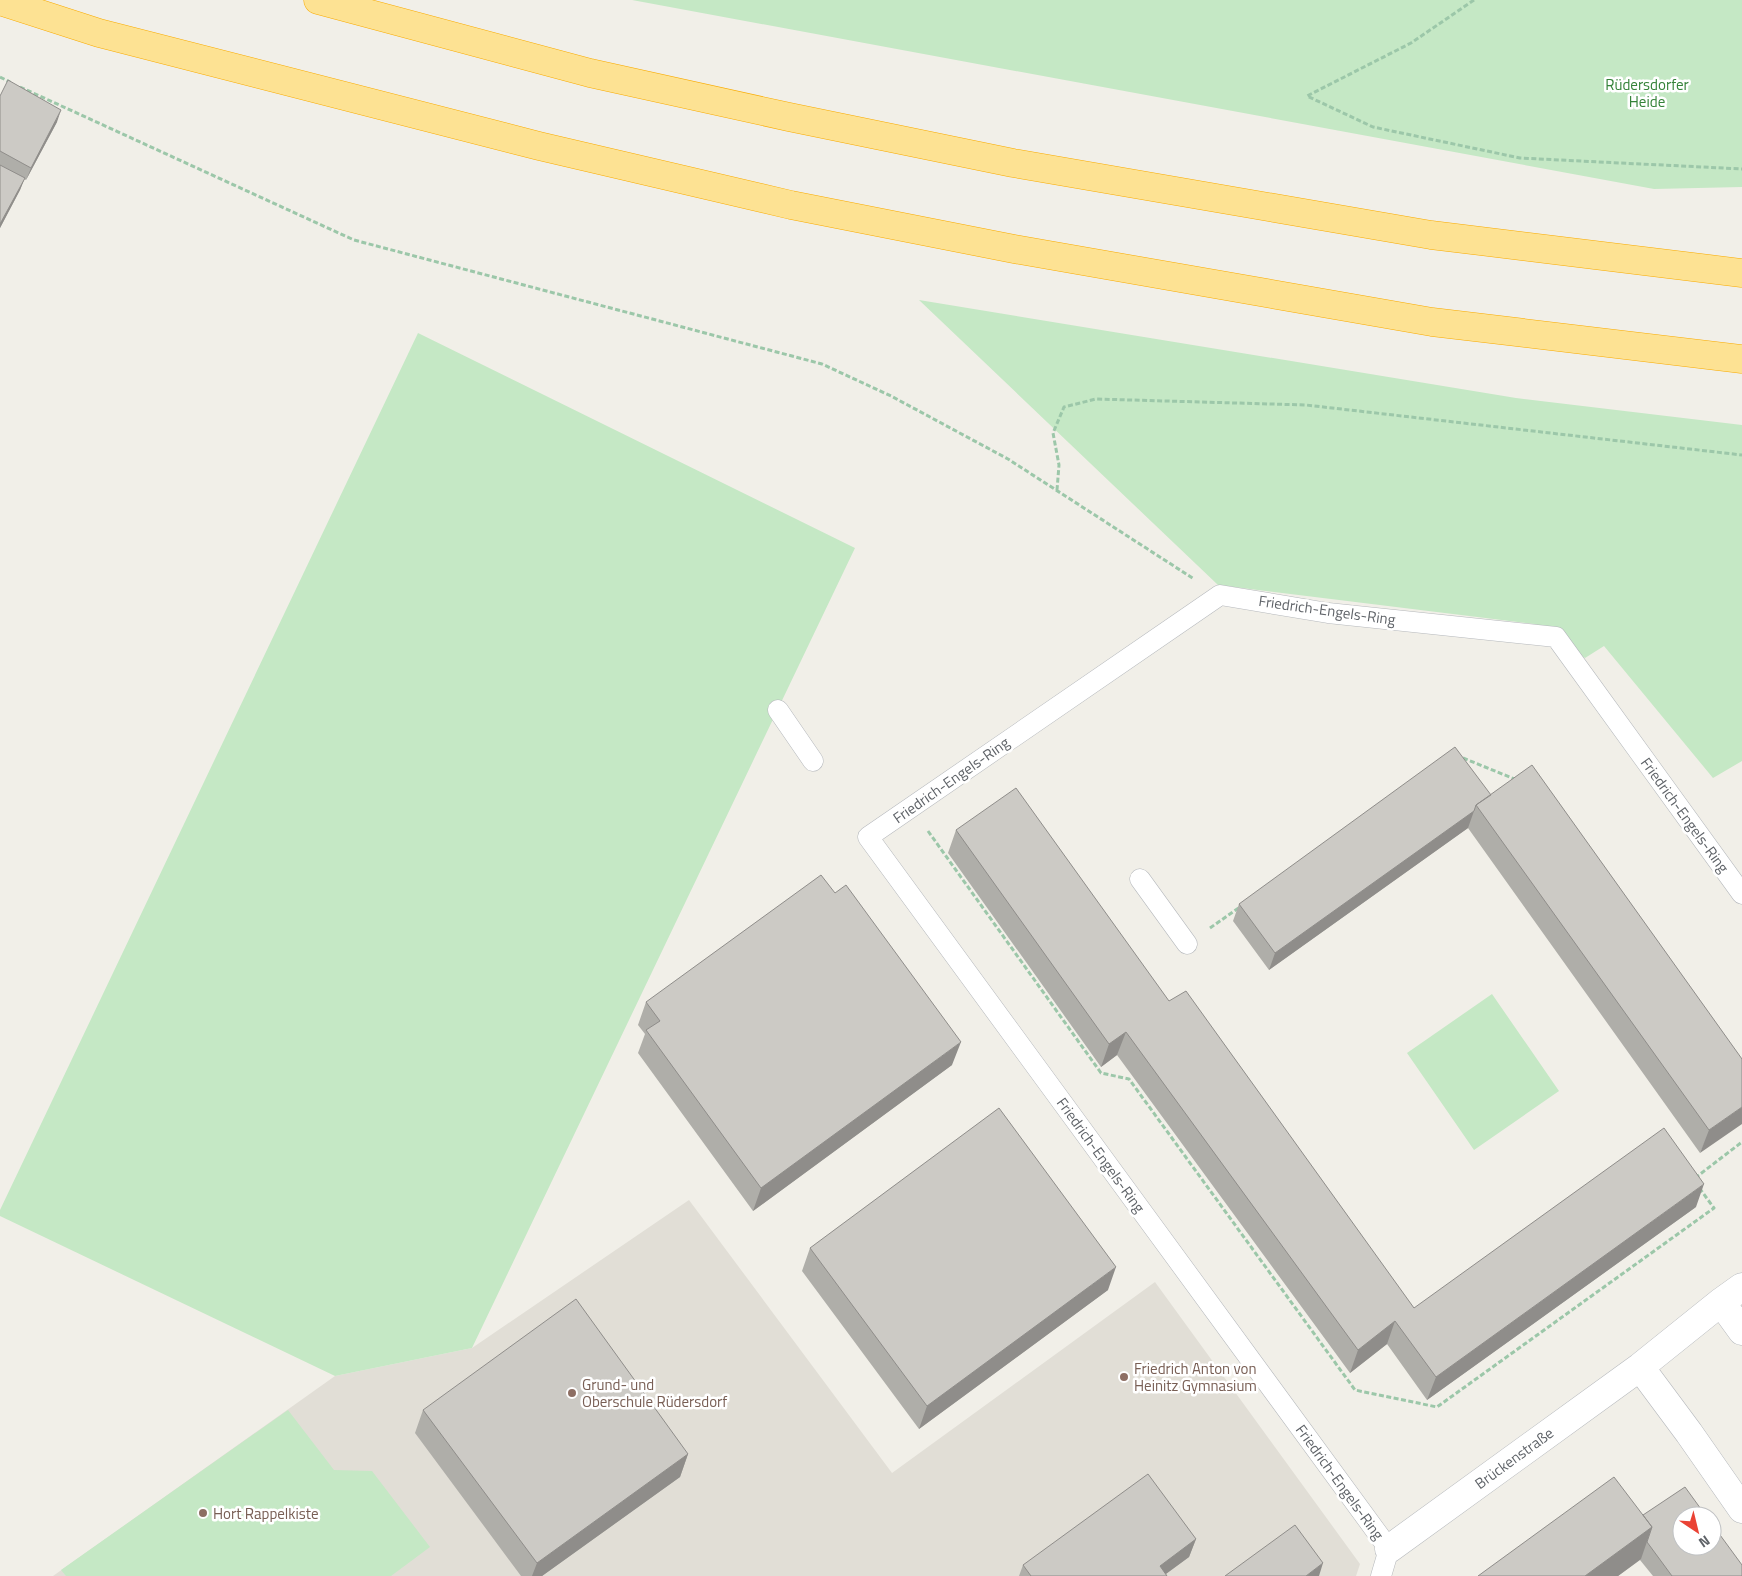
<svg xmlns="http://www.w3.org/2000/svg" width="1742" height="1576" font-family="'Titillium Web',sans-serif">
<rect width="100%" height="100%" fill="#f1efe8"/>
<path fill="#e1ded6" d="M 689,1200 L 892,1473 L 1155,1282 L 1360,1564 L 1356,1576 L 53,1576 L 335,1376 L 472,1348 Z"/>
<path fill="#c5e8c5" d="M 632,0 L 1742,0 L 1742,187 L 1654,189 Z
M 919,300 L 1516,398 L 1742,425 L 1742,761 L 1713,778 L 1604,646 L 1585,658 L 1534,624 L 1218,585 Z
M 418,333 L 855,548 L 472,1348 L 335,1376 L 0,1216 L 0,1210 Z
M 1492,994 L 1559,1091 L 1474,1150 L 1407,1053 Z
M 288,1410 L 334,1470 L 372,1471 L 430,1547 L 391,1576 L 66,1576 L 61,1570 Z"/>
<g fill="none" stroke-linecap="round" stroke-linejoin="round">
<g stroke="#b5b8bc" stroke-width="21">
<path id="lane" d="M 778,710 L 813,761
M 1140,879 L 1187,944
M 1381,1576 L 1389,1549 L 868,837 L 1220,595 L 1328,613 L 1556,637 L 1742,894"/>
</g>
<g stroke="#b5b8bc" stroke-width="29">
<path id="street" d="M 1742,1287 L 1721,1302 L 1742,1331
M 1640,1367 L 1689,1433 L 1742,1509
M 1389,1549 L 1640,1367 L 1721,1302"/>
</g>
<g stroke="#f9ab00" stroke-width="29">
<path id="highway" d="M 318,0 L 590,73 L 789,117 L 1013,163 L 1431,235 L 1742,273
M 0,1 L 99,33 L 539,146 L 791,205 L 1014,249 L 1432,322 L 1742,359"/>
</g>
<path stroke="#9cc7a9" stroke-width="3" stroke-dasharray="5 2.5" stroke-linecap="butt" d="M 1474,0 L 1411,43 L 1307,96 L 1373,127 L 1520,158 L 1742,169
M 0,77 L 10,82
M 20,87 L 354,240 L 822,364 L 891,396 L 1008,459 L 1194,579
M 1057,490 L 1059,465 L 1053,433 L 1064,407 L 1096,399 L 1306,405 L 1742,455
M 1463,758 L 1517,780
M 928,831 L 1101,1073 L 1129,1079 L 1355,1390 L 1437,1407 L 1714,1208 L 1700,1189
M 1210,928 L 1240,907
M 1695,1178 L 1742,1142"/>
<use href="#lane" stroke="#fff" stroke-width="20"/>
<use href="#street" stroke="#fff" stroke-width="28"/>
<use href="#highway" stroke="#fde293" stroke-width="28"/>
</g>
<path fill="#afaea9" d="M 0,96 L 57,122 L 26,180 L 24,179 L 20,190 L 0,228 Z
M 1491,795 L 1742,1059 L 1700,1153 L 1468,828 L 1269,970 L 1233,921 L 1239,904 Z
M 956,830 L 1169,1001 L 1414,1308 L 1696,1207 L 1427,1400 L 1387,1344 L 1350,1373 L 1117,1055 L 1101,1067 L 948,853 Z
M 646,1002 L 952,1065 L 753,1211 L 638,1053 L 645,1034 L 638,1025 Z
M 810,1248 L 1108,1290 L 919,1429 L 802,1271 Z
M 423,1410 L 688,1454 L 680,1477 L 542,1576 L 521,1576 L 415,1433 Z
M 1643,1515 L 1742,1576 L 1653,1576 L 1640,1560 L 1618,1576 L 1478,1576 Z
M 1196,1539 L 1189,1557 L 1166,1574 L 1167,1576 L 1019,1576 L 1023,1565 Z"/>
<path fill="#8f8d8a" d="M 61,110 L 57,122 L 26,180 L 31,168 Z
M 25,178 L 20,190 L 0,228 L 0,224 Z
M 1474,811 L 1468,828 L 1269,970 L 1275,953 Z
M 1126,1032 L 1117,1055 L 1101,1067 L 1109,1044 Z
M 961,1042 L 952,1065 L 753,1211 L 761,1188 Z
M 1742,1107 L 1742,1124 L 1700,1153 L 1709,1130 Z
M 1704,1184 L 1696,1207 L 1427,1400 L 1436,1377 Z
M 1116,1267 L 1108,1290 L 919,1429 L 927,1406 Z
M 1395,1321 L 1387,1344 L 1350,1373 L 1358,1350 Z
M 688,1454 L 680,1477 L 542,1576 L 532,1576 L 537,1563 Z
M 1652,1527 L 1641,1559 L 1618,1576 L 1585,1576 Z
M 1196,1539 L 1189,1557 L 1163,1576 L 1160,1566 Z
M 1323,1563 L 1319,1576 L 1306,1576 Z"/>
<path fill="#cccac5" stroke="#8f8d8a" d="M 8,80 L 61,110 L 31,168 L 0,151 L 0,96 Z
M 0,165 L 25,178 L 0,224 Z
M 1455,747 L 1491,795 L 1476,805 L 1474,811 L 1275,953 L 1239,904 Z
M 1532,765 L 1742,1059 L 1742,1107 L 1709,1130 L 1476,805 Z
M 1016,788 L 1169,1001 L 1186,991 L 1414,1308 L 1664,1128 L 1704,1184 L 1436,1377 L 1395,1321 L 1358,1350 L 1126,1032 L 1109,1044 L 956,830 Z
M 821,875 L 835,893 L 846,885 L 961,1042 L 761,1188 L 646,1030 L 660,1021 L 646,1002 Z
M 999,1108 L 1116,1267 L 927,1406 L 810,1248 Z
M 576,1299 L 688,1454 L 537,1563 L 423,1410 Z
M 1148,1474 L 1196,1539 L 1160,1566 L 1167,1576 L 1031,1576 L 1023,1565 Z
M 1614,1477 L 1652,1527 L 1585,1576 L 1478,1576 Z
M 1685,1487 L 1706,1516 L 1682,1516 L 1682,1546 L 1712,1546 L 1712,1524 L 1742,1565 L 1742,1576 L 1672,1576 L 1647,1542 L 1652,1527 L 1643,1515 Z
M 1295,1525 L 1323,1563 L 1306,1576 L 1225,1576 Z"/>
<g fill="#8d6e63" stroke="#fff" stroke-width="2">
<circle cx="1124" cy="1377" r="5"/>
<circle cx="572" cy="1393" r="5"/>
<circle cx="203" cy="1513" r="5"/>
</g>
<g text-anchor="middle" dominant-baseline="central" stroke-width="5" stroke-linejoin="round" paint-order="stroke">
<g font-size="15" fill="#348238" stroke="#fff">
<text x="1647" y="84">Rüdersdorfer<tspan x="1647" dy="17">Heide</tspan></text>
</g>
<g font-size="15" fill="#5f6368" stroke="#fff">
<text transform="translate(1327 610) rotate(8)">Friedrich-Engels-Ring</text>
<text transform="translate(951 780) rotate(-35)">Friedrich-Engels-Ring</text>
<text transform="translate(1685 815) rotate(54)">Friedrich-Engels-Ring</text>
<text transform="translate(1101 1155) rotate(54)">Friedrich-Engels-Ring</text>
<text transform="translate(1514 1458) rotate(-36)">Brückenstraße</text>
<text transform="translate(1340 1482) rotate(54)">Friedrich-Engels-Ring</text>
</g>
<g font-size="15" fill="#785e54" stroke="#fff" text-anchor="start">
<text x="1134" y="1368">Friedrich Anton von<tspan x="1134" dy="17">Heinitz Gymnasium</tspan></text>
<text x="582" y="1384">Grund- und<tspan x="582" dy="17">Oberschule Rüdersdorf</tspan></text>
<text x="213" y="1513">Hort Rappelkiste</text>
</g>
</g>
<g transform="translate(1697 1531) rotate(145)"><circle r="24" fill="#ffffff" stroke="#bfc1c3"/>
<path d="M0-4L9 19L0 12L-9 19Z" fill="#ea4335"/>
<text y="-8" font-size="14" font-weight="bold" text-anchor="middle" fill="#5f6368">N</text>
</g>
</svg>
